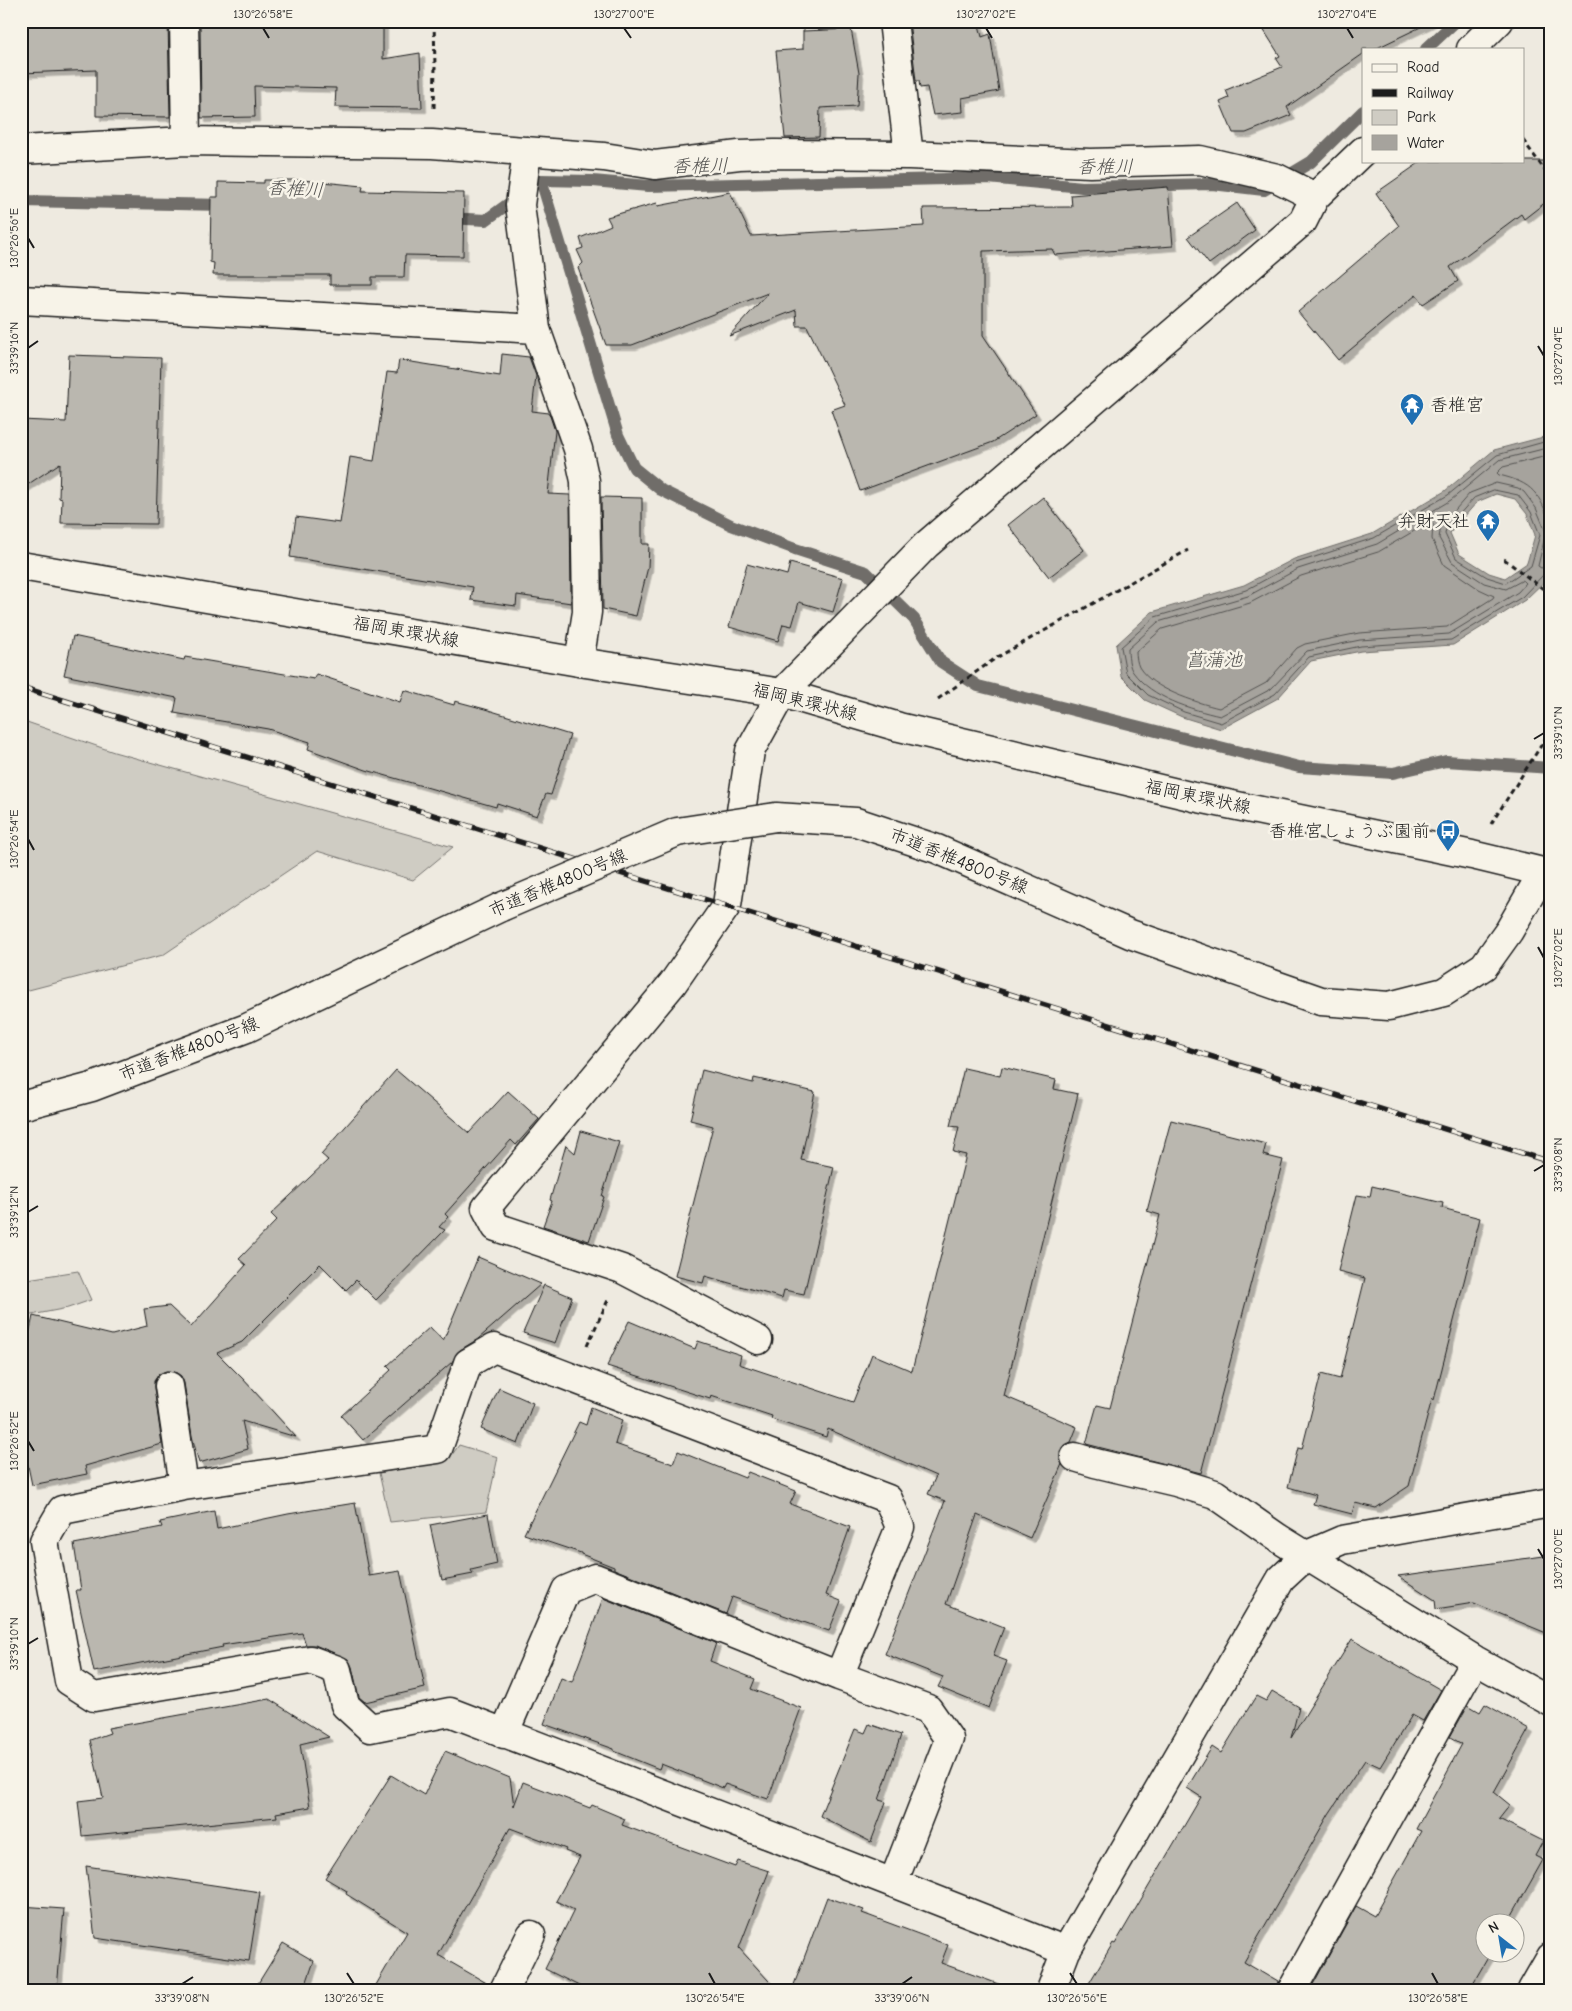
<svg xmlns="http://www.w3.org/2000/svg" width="1572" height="2011" font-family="'Comic Neue','Klee One',sans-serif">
<defs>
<filter id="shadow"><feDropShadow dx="4.5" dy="4.5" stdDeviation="0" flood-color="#0004"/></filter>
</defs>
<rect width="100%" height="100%" fill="#eeeae0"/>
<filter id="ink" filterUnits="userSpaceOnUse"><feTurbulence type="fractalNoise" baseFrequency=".02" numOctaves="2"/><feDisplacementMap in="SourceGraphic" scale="10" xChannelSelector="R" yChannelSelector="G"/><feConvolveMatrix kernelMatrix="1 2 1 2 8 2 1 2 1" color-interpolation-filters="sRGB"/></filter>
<g filter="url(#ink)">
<path fill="#cfccc3" stroke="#767470" d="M 21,720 L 114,752 L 453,847 L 413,880 L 317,851 L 163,955 L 21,992 Z
M 78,1271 L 91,1300 L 68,1308 L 21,1317 L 21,1280 Z
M 459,1445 L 498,1457 L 486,1512 L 390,1522 L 379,1473 L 449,1459 Z"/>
<path fill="#a6a39d" stroke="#6f6d69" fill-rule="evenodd" d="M 1551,435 L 1551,575 L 1525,600 L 1453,645 L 1361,651 L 1311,661 L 1278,698 L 1221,729 L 1182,717 L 1145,700 L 1121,676 L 1116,645 L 1152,612 L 1244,585 L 1294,559 L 1372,534 L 1445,491 L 1494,450 ZM 1496,494 L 1515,499 L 1527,514 L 1535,535 L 1527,563 L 1505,578 L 1489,573 L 1459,554 L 1450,533 L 1477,502 Z"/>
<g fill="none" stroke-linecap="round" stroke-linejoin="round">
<path stroke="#535250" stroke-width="1" d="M 1551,440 L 1497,455 L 1448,495 L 1374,538 L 1296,563 L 1246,590 L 1155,617 L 1121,647 L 1126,673 L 1148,695 L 1184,712 L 1221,723 L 1275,694 L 1309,657 L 1361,646 L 1451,640 L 1522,597 L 1545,573 L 1551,572
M 1551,447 L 1499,460 L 1451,500 L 1377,544 L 1298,569 L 1248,596 L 1158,622 L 1128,649 C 1128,655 1129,667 1133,672 C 1152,698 1190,709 1220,716 L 1271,689 L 1307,651 L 1360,640 L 1449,634 L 1518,592 L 1526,583 L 1523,580 L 1506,589 L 1484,583 L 1452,562 L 1439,538 L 1441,526 L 1470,493 L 1496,483 L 1518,488 L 1524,492 L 1536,508 L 1546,532 L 1538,566 L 1541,568 L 1551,565
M 1551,455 L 1503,467 L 1497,473 L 1499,475 C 1533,483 1539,493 1551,525
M 1494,490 L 1518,495 L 1531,512 L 1540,535 L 1531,566 L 1506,583 L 1487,577 L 1456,558 L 1445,534 L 1446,529 L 1474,498 Z
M 1430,522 L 1433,524 L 1432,539 L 1444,565 L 1479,589 L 1494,596 L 1493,598 L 1447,627 L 1359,633 L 1305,644 L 1297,648 L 1266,683 L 1219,708 C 1195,702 1152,689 1139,667 C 1137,663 1136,656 1136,652 L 1162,629 L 1250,603 L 1301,576 L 1378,552 Z"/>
<path stroke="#6f6d69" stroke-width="12" d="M 1426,49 L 1456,21
M 541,180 L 618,435 L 634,468 L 661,490 L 731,525 L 795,549 L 866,572 L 914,619 L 941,662 L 978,686 L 1299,767 L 1393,773 L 1446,761 L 1551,768
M 21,201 L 226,205
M 448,218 L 486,220 L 541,180 L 593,181 L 648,186 L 988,178 L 1082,187 L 1212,184 L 1264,190 L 1311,162 L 1363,111"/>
</g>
<path fill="#bab7af" stroke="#1c1c1c" filter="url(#shadow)" d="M 21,21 L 168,21 L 170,117 L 96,116 L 96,70 L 21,73 Z
M 200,21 L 383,21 L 383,59 L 420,53 L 422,108 L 335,107 L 336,88 L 254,86 L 255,117 L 201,118 Z
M 909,21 L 978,21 L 982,37 L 990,34 L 999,91 L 962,98 L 963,112 L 933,115 L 927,87 L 920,88 L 919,81 L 916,81 Z
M 1258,21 L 1433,21 L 1375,49 L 1363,49 L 1363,54 L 1287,107 L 1291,115 L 1246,133 L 1233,133 L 1220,102 L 1229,98 L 1226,90 L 1282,67 L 1276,58 L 1280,56 Z
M 851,29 L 859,73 L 857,106 L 820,108 L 819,137 L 785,138 L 776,51 L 803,49 L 803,31 Z
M 1422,161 L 1551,161 L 1551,198 L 1524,219 L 1521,214 L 1450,267 L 1458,281 L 1423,304 L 1416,295 L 1338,360 L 1298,312 L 1399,226 L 1376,193 Z
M 264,180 L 302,180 L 363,186 L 362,191 L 464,193 L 463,256 L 405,255 L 404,277 L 372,277 L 372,285 L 330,285 L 330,275 L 213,275 L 214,263 L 210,262 L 211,197 L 218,197 L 218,182 L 264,183 Z
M 1168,187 L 1173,246 L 1055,255 L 1052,249 L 983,251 L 983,335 L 1036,414 L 993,442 L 860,491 L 831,410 L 845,405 L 807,326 L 797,326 L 796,310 L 729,336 L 768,293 L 632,345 L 606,345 L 578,268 L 583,263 L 577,250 L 583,248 L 580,238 L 611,225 L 607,217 L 657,203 L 658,206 L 730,192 L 751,236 L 924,226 L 923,208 L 1072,207 L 1071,195 Z
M 1237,203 L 1255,230 L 1209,264 L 1188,237 Z
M 502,354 L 529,357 L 536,376 L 532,411 L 549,413 L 555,431 L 548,494 L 570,495 L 571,603 L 517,595 L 516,606 L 471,600 L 473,587 L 290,557 L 296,517 L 340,523 L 350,457 L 374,461 L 387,372 L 397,373 L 399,360 L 500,376 Z
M 69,355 L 161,358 L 156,524 L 61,523 L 62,499 L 59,498 L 60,463 L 21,489 L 21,420 L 66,422 Z
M 601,497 L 642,498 L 642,544 L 649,544 L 648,567 L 636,616 L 603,609 Z
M 1043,497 L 1084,550 L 1049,577 L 1008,525 Z
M 790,563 L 843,578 L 833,612 L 799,602 L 792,626 L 783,624 L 778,641 L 729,627 L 747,564 L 787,575 Z
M 73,636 L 184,660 L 185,657 L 314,679 L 316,674 L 400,702 L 404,690 L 454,705 L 455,701 L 485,709 L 570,735 L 551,795 L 546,794 L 537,816 L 497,803 L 496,807 L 366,770 L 308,749 L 310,742 L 268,729 L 174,713 L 177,698 L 64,675 Z
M 1002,1067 L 1056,1080 L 1054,1089 L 1078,1094 L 1004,1396 L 1077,1427 L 1071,1442 L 1065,1445 L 1060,1452 L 1060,1460 L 1062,1464 L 1030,1538 L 977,1515 L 946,1604 L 1004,1627 L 993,1656 L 1007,1661 L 989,1708 L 938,1687 L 943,1677 L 885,1654 L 945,1501 L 928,1494 L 936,1476 L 828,1429 L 826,1437 L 771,1419 L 772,1416 L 711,1396 L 710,1399 L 607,1366 L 629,1321 L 695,1349 L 698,1341 L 741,1355 L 739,1364 L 853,1402 L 872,1354 L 912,1371 L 966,1155 L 953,1152 L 959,1127 L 950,1126 L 964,1068 L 1000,1076 Z
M 396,1070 L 469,1133 L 508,1091 L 539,1119 L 516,1145 L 511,1140 L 445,1214 L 448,1217 L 439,1227 L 445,1230 L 376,1300 L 356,1280 L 346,1290 L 320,1264 L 242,1342 L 217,1353 L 243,1379 L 296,1437 L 242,1421 L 248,1449 L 199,1463 L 192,1436 L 184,1383 L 181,1376 L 175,1372 L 166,1371 L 159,1374 L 154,1381 L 154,1388 L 162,1444 L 85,1466 L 87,1474 L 32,1485 L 21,1433 L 21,1370 L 33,1316 L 112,1335 L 147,1326 L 144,1309 L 169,1306 L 191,1327 L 246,1265 L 239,1259 L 277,1220 L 271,1214 L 328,1160 L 321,1154 Z
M 702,1070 L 753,1083 L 754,1078 L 815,1092 L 801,1160 L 834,1167 L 804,1294 L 784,1290 L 782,1298 L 705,1276 L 703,1283 L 675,1276 L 713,1126 L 690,1120 Z
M 1171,1120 L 1266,1144 L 1263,1155 L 1283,1160 L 1201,1473 L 1086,1444 L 1097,1405 L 1110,1408 L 1160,1215 L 1147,1211 Z
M 581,1131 L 619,1142 L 602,1196 L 604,1197 L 589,1241 L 543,1226 L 552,1201 L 550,1200 L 566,1145 L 575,1153 Z
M 1372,1186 L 1443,1203 L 1442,1208 L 1480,1218 L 1434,1400 L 1432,1399 L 1409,1486 L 1376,1508 L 1355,1503 L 1352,1514 L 1313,1504 L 1316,1495 L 1288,1487 L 1298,1448 L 1302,1449 L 1321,1374 L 1340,1379 L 1365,1278 L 1338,1271 L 1357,1195 L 1370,1197 Z
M 478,1257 L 541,1284 L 478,1339 L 460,1350 L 452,1362 L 363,1440 L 341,1416 L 391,1370 L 387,1366 L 430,1327 L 443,1341 Z
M 544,1285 L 572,1297 L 555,1343 L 523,1333 Z
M 499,1388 L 533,1403 L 518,1444 L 481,1429 Z
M 591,1407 L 622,1420 L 615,1444 L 673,1464 L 678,1451 L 745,1478 L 748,1472 L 796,1491 L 790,1504 L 850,1527 L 826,1595 L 841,1601 L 829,1631 L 732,1597 L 726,1614 L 614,1569 L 614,1567 L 581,1554 L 581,1553 L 524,1534 L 579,1422 L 586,1425 Z
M 355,1503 L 369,1576 L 400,1571 L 425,1688 L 365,1702 L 359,1697 L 352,1667 L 348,1659 L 315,1645 L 306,1645 L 302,1633 L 222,1645 L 223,1647 L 94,1672 L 76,1590 L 81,1590 L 74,1544 L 162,1527 L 160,1522 L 214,1511 L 217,1529 L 288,1514 Z
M 488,1514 L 497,1564 L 471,1570 L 473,1574 L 442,1580 L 430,1525 Z
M 1551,1555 L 1551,1635 L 1474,1603 L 1436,1609 L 1435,1600 L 1398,1576 Z
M 603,1598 L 716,1643 L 710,1661 L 755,1679 L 751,1689 L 801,1708 L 768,1799 L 725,1784 L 723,1788 L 661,1764 L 659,1769 L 614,1751 L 614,1749 L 544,1724 L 561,1678 L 572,1682 Z
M 1352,1639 L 1441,1690 L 1423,1721 L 1412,1715 L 1380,1767 L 1365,1760 L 1329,1814 L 1244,1962 L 1278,1982 L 1276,1990 L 1085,1990 L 1113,1943 L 1115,1944 L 1201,1797 L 1187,1788 L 1212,1747 L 1221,1753 L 1256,1696 L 1266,1701 L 1272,1691 L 1299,1707 L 1291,1738 Z
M 269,1699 L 329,1737 L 300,1744 L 310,1807 L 276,1813 L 277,1817 L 82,1836 L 78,1801 L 103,1798 L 90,1740 L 110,1733 L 108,1728 Z
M 1485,1704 L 1529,1729 L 1494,1792 L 1510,1805 L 1499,1819 L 1543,1841 L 1535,1856 L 1543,1860 L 1507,1924 L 1484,1924 L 1484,1954 L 1490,1954 L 1469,1990 L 1310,1990 L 1356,1906 L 1374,1916 L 1421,1831 L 1416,1829 L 1462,1744 L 1450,1737 L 1468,1705 L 1480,1712 Z
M 869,1724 L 901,1735 L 879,1800 L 886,1802 L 871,1842 L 820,1816 L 855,1729 L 865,1733 Z
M 445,1751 L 510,1778 L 514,1806 L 523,1782 L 590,1808 L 592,1805 L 625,1819 L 622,1825 L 735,1867 L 738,1861 L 769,1871 L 739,1948 L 777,1990 L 587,1990 L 545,1969 L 574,1910 L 556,1901 L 580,1857 L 565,1851 L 566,1849 L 510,1828 L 438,1955 L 490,1985 L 489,1990 L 373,1990 L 407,1932 L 346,1894 L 347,1891 L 325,1878 L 391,1775 L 424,1795 Z
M 86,1866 L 260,1892 L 249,1961 L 95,1938 Z
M 827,1897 L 864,1910 L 862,1913 L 948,1945 L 941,1963 L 1004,1986 L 1003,1990 L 792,1990 Z
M 21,1906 L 64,1909 L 57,1989 L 21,1986 Z
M 283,1943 L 314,1961 L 304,1990 L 254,1990 Z"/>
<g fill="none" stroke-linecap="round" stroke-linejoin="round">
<g stroke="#1c1c1c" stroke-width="31">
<path id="street" d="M 184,21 L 186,141
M 893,21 L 909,155
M 1471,49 L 1499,21
M 21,150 L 186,141 L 432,144 L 604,157 L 655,165 L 739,155 L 774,154 L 909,155 L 1090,163 L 1200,160 L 1277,178 L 1315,197
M 527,151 L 520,205 L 536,329
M 21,300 L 536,329 L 578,449 L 585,481 L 587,612 L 579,662
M 758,1340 L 622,1269 L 496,1227 L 486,1208 L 673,983 L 727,905 L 750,751 L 782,693 L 926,545 L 1303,221 L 1315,197 L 1363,151
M 494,1348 L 888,1499 L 900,1527 L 839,1676 L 928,1709 L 949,1739 L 893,1883 L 450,1712 L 370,1728 L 345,1705 L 337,1670 L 310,1660 L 94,1697 L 69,1681 L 44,1541 L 62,1510 L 184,1486 L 438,1449 L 468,1363 Z
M 169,1386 L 184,1486
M 1075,1457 L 1095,1463 L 1176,1482 L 1215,1494 L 1278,1538 L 1475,1660 L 1551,1702
M 504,1734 L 566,1590 L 595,1578 L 839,1676
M 893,1883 L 1066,1951
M 504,1990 L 531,1935
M 1051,1990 L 1066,1951 L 1281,1579 L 1307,1555 L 1342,1540 L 1551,1503
M 1292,1990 L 1475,1660
M 1532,1990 L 1551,1957"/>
</g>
<g stroke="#1c1c1c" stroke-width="31">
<path id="secondary" d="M 776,817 L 856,822 L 937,849 L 1130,934 L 1321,1001 L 1389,1006 L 1444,992 L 1484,966 L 1509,931 L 1543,872
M 21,1106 L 92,1087 L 247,1028 L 501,907"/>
</g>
<g stroke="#1c1c1c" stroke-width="31">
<path id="primary" d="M 21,566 L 579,662 L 782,693 L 899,727 L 1194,797 L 1472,855 L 1551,874"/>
</g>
<path stroke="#1c1c1c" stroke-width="3" stroke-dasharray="5 4" stroke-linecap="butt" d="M 434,108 L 435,67 L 434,21
M 1523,140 L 1551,179
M 1504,559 L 1551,595
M 938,699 L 996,658 L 1188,550
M 1491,824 L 1551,730
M 587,1346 L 608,1300"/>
<use href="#street" stroke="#f7f3e8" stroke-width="28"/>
<use href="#secondary" stroke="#f7f3e8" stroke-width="28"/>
<use href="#primary" stroke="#f7f3e8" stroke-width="28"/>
<g stroke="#1c1c1c" stroke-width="5.5">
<path id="rail" d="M 21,687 L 1551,1162"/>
</g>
<use href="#rail" stroke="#f7f3e8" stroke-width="4" stroke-dasharray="11" stroke-linecap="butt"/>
<g stroke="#1c1c1c" stroke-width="31" stroke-linecap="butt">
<path id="secondary-bridge" d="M 501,907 L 677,832 L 776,817"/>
</g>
<use href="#secondary-bridge" stroke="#f7f3e8" stroke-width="28"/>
</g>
</g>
<path fill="none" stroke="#1c1c1c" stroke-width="2" d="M 263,28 L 269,38M 624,28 L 631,38M 986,28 L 992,38M 1347,28 L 1353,38M 28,238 L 34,248M 1538,346 L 1544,356M 28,348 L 38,341M 1534,739 L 1544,733M 28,839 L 34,850M 1538,947 L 1544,958M 1534,1171 L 1544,1165M 28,1212 L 38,1206M 28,1441 L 34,1451M 1538,1549 L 1544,1559M 28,1644 L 38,1638M 347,1973 L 354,1984M 709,1973 L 715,1984M 1070,1973 L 1077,1984M 1432,1973 L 1438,1984M 182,1984 L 193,1977M 902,1984 L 912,1977"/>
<defs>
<g id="temple-pin" transform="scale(1.25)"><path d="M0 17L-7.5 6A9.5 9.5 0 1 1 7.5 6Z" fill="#1f6fb2" stroke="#f7f3e8"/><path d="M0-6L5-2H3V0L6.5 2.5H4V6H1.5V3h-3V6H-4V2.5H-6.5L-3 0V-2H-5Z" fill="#fff"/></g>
<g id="bus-pin" transform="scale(1.25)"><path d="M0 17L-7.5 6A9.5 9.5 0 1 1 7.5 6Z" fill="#1f6fb2" stroke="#f7f3e8"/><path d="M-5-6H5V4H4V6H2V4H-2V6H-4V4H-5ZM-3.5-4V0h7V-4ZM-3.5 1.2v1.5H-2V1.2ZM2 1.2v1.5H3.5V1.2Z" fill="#fff"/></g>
</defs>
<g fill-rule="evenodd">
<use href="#temple-pin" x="1412" y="405"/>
<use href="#temple-pin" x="1488" y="521"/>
<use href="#bus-pin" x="1448" y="831"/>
</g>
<g text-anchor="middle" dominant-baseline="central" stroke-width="5" stroke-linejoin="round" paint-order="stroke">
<g font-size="18" fill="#1c1c1c" stroke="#f7f3e8" text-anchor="end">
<text x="1430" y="405" text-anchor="start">香椎宮</text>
<text x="1470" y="521">弁財天社</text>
<text x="1430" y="831">香椎宮しょうぶ園前</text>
</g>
<g font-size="18" fill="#1c1c1c" stroke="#f7f3e8">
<text transform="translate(406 632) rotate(10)">福岡東環状線</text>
<text transform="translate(805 702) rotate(14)">福岡東環状線</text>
<text transform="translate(1198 797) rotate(12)">福岡東環状線</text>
<text transform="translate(959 861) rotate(22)">市道香椎4800号線</text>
<text transform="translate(558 883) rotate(-23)">市道香椎4800号線</text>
<text transform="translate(189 1049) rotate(-21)">市道香椎4800号線</text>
</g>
<g font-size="19" font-style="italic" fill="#535250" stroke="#f7f3e8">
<text transform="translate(700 166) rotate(-1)">香椎川</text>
<text x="1105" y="167">香椎川</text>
<text transform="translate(295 189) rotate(3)">香椎川</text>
<text x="1214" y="660">菖蒲池</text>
</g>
</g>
<rect width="1572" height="2011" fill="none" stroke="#f7f3e8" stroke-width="55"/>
<rect x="1362" y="48" width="162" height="115" fill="#f7f3e8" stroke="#9f9d96"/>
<rect x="1372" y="64" width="25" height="8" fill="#f7f3e8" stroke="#9f9d96"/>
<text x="1407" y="72" font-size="15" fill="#1c1c1c">Road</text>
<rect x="1372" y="89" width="25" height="8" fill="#1c1c1c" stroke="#9f9d96"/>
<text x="1407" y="98" font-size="15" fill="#1c1c1c">Railway</text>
<rect x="1372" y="110" width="25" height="15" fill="#cfccc3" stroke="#9f9d96"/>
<text x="1407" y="122" font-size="15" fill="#1c1c1c">Park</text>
<rect x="1372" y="135" width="25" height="15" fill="#a6a39d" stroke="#9f9d96"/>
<text x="1407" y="148" font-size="15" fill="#1c1c1c">Water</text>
<g transform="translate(1500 1938) rotate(329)"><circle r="24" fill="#f7f3e8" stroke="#9f9d96"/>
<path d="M0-4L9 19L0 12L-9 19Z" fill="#1f6fb2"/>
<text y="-8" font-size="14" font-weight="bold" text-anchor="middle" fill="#1c1c1c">N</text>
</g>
<rect x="28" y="28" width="1516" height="1956" fill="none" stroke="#1c1c1c" stroke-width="2"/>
<g font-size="12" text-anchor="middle" fill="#1c1c1c">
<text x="263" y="18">130°26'58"E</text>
<text x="624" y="18">130°27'00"E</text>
<text x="986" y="18">130°27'02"E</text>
<text x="1347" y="18">130°27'04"E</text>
<text transform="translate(14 238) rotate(-90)" y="4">130°26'56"E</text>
<text transform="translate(14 348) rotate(-90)" y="4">33°39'16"N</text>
<text transform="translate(1558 356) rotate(-90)" y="4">130°27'04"E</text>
<text transform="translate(1558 733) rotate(-90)" y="4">33°39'10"N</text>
<text transform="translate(14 839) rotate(-90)" y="4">130°26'54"E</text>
<text transform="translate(1558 958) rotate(-90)" y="4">130°27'02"E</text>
<text transform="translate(1558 1165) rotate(-90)" y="4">33°39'08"N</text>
<text transform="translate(14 1212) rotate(-90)" y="4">33°39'12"N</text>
<text transform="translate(14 1441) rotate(-90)" y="4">130°26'52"E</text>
<text transform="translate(1558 1559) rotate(-90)" y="4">130°27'00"E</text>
<text transform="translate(14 1644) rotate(-90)" y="4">33°39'10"N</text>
<text x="182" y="2002">33°39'08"N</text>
<text x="354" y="2002">130°26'52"E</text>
<text x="715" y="2002">130°26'54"E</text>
<text x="902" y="2002">33°39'06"N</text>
<text x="1077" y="2002">130°26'56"E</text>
<text x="1438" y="2002">130°26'58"E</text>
</g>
</svg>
